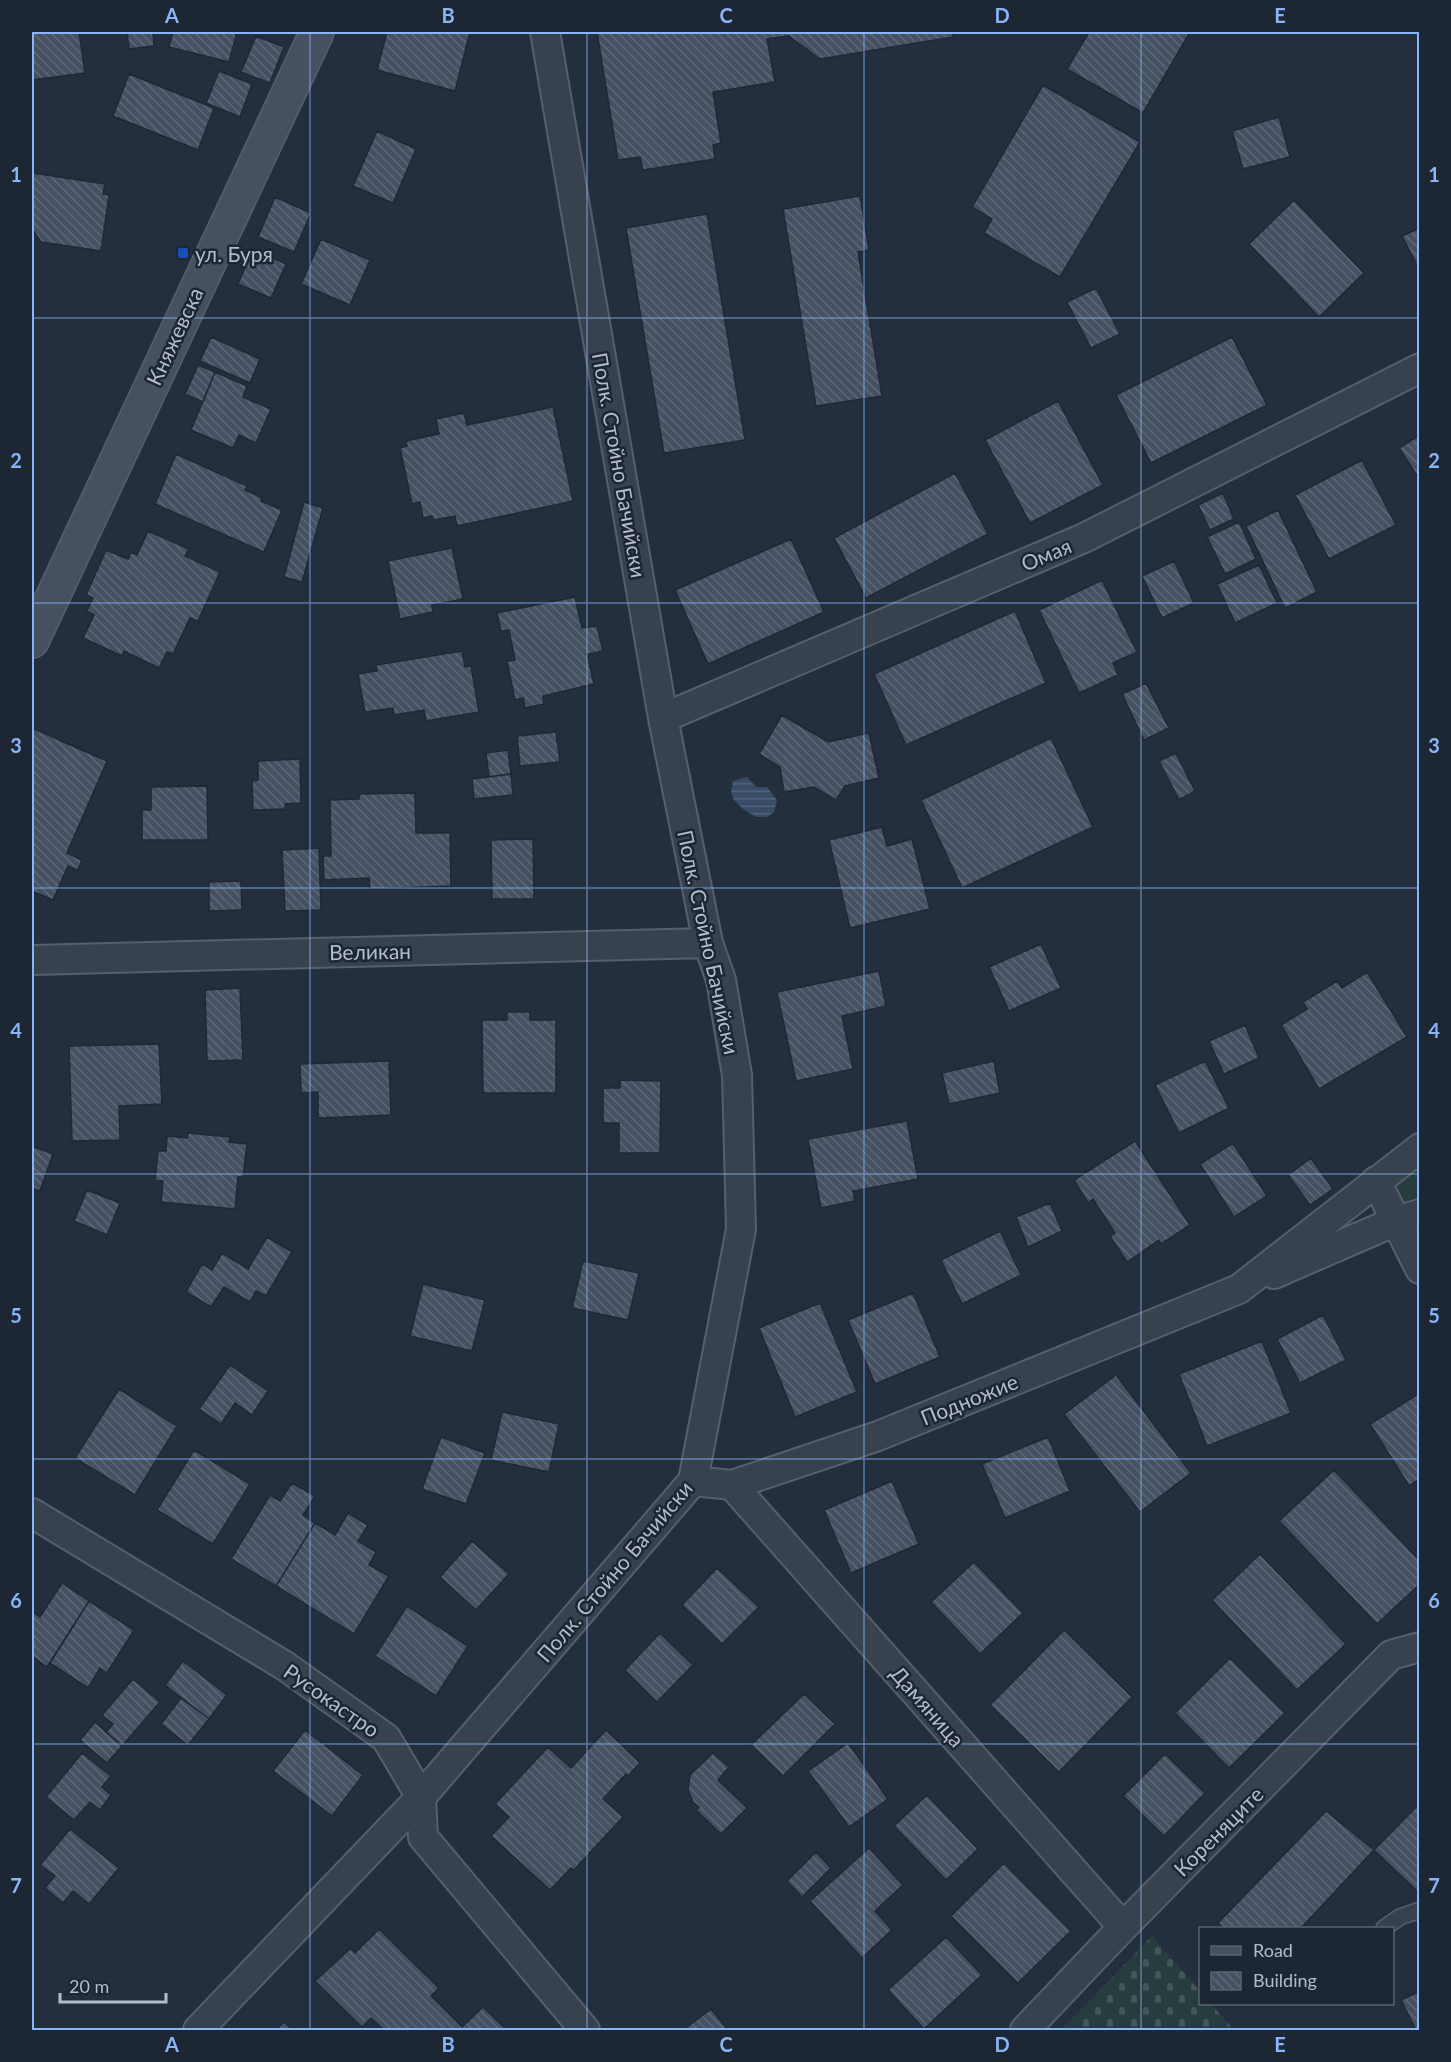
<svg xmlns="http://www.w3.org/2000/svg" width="1451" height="2062" font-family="Lato,sans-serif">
<defs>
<pattern id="cemetery-stones" width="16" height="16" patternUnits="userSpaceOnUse" patternTransform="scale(1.5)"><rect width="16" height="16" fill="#263c3f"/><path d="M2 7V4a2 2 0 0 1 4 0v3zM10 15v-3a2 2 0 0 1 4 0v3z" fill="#435659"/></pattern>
<pattern id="water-rules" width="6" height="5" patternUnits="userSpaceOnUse" patternTransform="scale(1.5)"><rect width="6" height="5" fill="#394c67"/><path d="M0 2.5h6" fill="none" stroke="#53647b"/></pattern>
<pattern id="building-back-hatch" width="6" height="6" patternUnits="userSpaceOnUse" patternTransform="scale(1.5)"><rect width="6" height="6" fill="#455162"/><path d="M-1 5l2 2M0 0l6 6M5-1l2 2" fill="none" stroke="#5d6877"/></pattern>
</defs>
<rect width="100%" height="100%" fill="#242f3e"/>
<path fill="#263c3f" d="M 1419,1148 L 1419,1214 L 1396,1221 L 1376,1181 Z"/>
<path fill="url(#cemetery-stones)" d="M 1152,1936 L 1200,1991 L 1200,2004 L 1211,2004 L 1234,2030 L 1061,2030 Z"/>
<path fill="url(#water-rules)" d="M 747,777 L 756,787 L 767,787 L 777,800 L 774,812 L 767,817 L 756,817 L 743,809 L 734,800 L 731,792 L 733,781 Z"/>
<path fill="url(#building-back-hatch)" stroke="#1f2835" stroke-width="1.5" d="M 32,32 L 79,32 L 85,73 L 32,80 Z
M 127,32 L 153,32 L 154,46 L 129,49 Z
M 173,32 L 237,32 L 229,62 L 169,47 Z
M 387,32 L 470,32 L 455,91 L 377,70 Z
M 597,32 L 952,32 L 953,37 L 820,59 L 789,36 L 767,39 L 775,82 L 713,92 L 721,143 L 713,145 L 715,159 L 643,170 L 640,157 L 618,160 Z
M 1089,32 L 1190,32 L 1143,113 L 1067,69 Z
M 256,36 L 284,47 L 270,83 L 241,72 Z
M 219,71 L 252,84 L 240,117 L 206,103 Z
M 129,74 L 214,108 L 198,150 L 113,116 Z
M 1043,85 L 1140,142 L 1060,277 L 984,233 L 992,219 L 972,207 Z
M 1279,117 L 1290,157 L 1243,169 L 1232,131 Z
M 377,131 L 416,149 L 393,203 L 353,186 Z
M 33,173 L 105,184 L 103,194 L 109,195 L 101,251 L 41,242 L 32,229 Z
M 860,196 L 869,250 L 858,252 L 882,396 L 816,406 L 783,209 Z
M 275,197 L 311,213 L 294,252 L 258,237 Z
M 1294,200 L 1364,273 L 1319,317 L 1249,244 Z
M 707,214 L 745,440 L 664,453 L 626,228 Z
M 1420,228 L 1420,271 L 1402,236 Z
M 321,239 L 370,260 L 350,305 L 301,284 Z
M 253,249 L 286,264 L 271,298 L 238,284 Z
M 1096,288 L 1120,334 L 1091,348 L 1067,302 Z
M 211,337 L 260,359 L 250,383 L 200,361 Z
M 1232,337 L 1267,405 L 1151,463 L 1116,395 Z
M 198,365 L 215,372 L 203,402 L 185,394 Z
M 215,372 L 247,386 L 243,397 L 271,409 L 256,443 L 239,435 L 233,448 L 191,430 Z
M 1058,401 L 1103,485 L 1030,523 L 985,440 Z
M 553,407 L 573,501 L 457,526 L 455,516 L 433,520 L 432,516 L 423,518 L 420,502 L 412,504 L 400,448 L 407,446 L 406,441 L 439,434 L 436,419 L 464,413 L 467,425 Z
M 1420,435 L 1420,480 L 1399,448 Z
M 176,454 L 247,486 L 245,490 L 262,498 L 261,501 L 282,510 L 264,552 L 155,504 Z
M 1362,460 L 1396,525 L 1329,559 L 1295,495 Z
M 955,473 L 988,534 L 866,598 L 834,538 Z
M 1223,493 L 1234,519 L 1210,530 L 1198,505 Z
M 304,502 L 323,508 L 302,582 L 284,577 Z
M 1278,510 L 1317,592 L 1285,608 L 1246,526 Z
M 1239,522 L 1256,559 L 1225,574 L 1207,537 Z
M 148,531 L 189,549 L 185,556 L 220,572 L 198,621 L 190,618 L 173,654 L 167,652 L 159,668 L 124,651 L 122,656 L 83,638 L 94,615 L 87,611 L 93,598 L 86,595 L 106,550 L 128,559 L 131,552 L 137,555 Z
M 791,539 L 824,612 L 708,664 L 675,590 Z
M 452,548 L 463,599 L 432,605 L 433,612 L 400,619 L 388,561 Z
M 1174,561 L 1194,603 L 1162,618 L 1142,576 Z
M 1259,565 L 1277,603 L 1235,623 L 1217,584 Z
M 1102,580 L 1137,652 L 1113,663 L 1118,675 L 1079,693 L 1039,610 Z
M 575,597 L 582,628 L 597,626 L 603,651 L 587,654 L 594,684 L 543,696 L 544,704 L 525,708 L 523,698 L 515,700 L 507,661 L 515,660 L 509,630 L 501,631 L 497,613 Z
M 1015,611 L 1046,683 L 906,745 L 874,674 Z
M 462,651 L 465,667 L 471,666 L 479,712 L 426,721 L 424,710 L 394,715 L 393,708 L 365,712 L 358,674 L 377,671 L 376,665 Z
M 1146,683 L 1169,728 L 1144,740 L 1122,694 Z
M 782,715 L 828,742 L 869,733 L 879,778 L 845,786 L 836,800 L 814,787 L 784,792 L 780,767 L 759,754 Z
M 32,728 L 107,761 L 67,853 L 82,860 L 78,870 L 68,866 L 53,900 L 32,891 Z
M 556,732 L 560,762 L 520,766 L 517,736 Z
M 1051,738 L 1093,827 L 962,888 L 921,800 Z
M 508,750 L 511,774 L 489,777 L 486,753 Z
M 1176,753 L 1195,791 L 1179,800 L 1159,761 Z
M 300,759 L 301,803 L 285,804 L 285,809 L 253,810 L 252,781 L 258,780 L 258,761 Z
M 511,774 L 513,795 L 474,799 L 472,779 Z
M 207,786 L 208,840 L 142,840 L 142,810 L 151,810 L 151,787 Z
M 415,793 L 416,833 L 450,833 L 451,886 L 370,889 L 369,878 L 324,880 L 323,856 L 331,856 L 330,800 L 359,799 L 359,794 Z
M 882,827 L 887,846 L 912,839 L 930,909 L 850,928 L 829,840 Z
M 533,839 L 534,899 L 492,899 L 491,840 Z
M 319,848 L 321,910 L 285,911 L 282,850 Z
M 241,881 L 242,910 L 209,911 L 209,882 Z
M 1041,944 L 1061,988 L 1009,1011 L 989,967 Z
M 879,971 L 886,1006 L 842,1016 L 853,1069 L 796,1081 L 777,992 Z
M 1367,972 L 1407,1037 L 1319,1089 L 1281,1025 L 1307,1009 L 1303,1002 L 1337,981 L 1342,988 Z
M 240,988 L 243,1060 L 207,1061 L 205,990 Z
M 507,1012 L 530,1012 L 530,1020 L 556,1020 L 556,1093 L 483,1093 L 482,1020 L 507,1020 Z
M 1245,1025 L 1259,1058 L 1224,1074 L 1209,1041 Z
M 159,1044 L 162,1104 L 119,1106 L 120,1140 L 72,1141 L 69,1046 Z
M 389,1061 L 391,1115 L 318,1118 L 318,1092 L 301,1093 L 300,1064 Z
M 994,1061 L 1000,1093 L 949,1104 L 942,1073 Z
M 1205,1061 L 1229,1108 L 1179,1133 L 1155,1085 Z
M 620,1080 L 661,1081 L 660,1153 L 619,1153 L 619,1123 L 603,1123 L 603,1088 L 620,1088 Z
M 907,1121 L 918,1179 L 853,1191 L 855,1201 L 821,1208 L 808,1139 Z
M 188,1133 L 230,1137 L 229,1142 L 247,1144 L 243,1177 L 238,1177 L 235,1209 L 161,1202 L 163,1181 L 155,1181 L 158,1151 L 166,1151 L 167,1136 L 187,1138 Z
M 1135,1141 L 1190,1225 L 1161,1244 L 1159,1240 L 1127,1262 L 1110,1236 L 1115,1233 L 1093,1199 L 1088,1203 L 1074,1180 Z
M 1233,1143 L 1267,1196 L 1234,1217 L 1200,1164 Z
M 32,1146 L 53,1154 L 40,1191 L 32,1188 Z
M 1311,1158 L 1333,1189 L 1310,1205 L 1288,1175 Z
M 87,1190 L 120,1203 L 107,1235 L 74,1221 Z
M 1050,1203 L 1062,1231 L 1028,1247 L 1016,1217 Z
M 1000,1231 L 1021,1275 L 962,1304 L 941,1260 Z
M 267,1237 L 292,1252 L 266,1296 L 256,1291 L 250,1302 L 224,1287 L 211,1307 L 186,1292 L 202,1264 L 212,1270 L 222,1253 L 248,1269 Z
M 583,1261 L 639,1273 L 628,1320 L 572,1308 Z
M 423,1284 L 485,1300 L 472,1351 L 410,1336 Z
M 913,1293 L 940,1357 L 875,1384 L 848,1320 Z
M 820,1303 L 857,1392 L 795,1417 L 759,1328 Z
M 1323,1315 L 1346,1360 L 1300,1383 L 1277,1339 Z
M 1262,1341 L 1291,1413 L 1207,1446 L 1179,1374 Z
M 230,1365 L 268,1391 L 252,1415 L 235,1403 L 221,1424 L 199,1409 Z
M 1116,1375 L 1191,1473 L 1140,1512 L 1064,1414 Z
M 119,1389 L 177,1426 L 135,1495 L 75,1458 Z
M 1420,1393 L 1420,1479 L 1409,1486 L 1370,1424 Z
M 502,1412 L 559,1424 L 549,1472 L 491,1460 Z
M 441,1437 L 485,1453 L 466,1504 L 422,1489 Z
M 1048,1437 L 1070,1491 L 1005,1518 L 982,1464 Z
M 194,1450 L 250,1484 L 213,1544 L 157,1510 Z
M 1334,1470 L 1420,1561 L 1420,1584 L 1377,1624 L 1279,1521 Z
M 892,1481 L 919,1544 L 851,1573 L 824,1510 Z
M 292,1483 L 315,1496 L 303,1515 L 315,1523 L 276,1586 L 231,1559 L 270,1495 L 280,1501 Z
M 348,1513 L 368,1525 L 358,1541 L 376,1552 L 369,1565 L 389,1576 L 354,1634 L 276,1586 L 315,1523 L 335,1535 Z
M 472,1541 L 509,1574 L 476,1610 L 440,1577 Z
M 1260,1554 L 1346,1644 L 1297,1690 L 1212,1600 Z
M 974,1562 L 1023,1613 L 980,1654 L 931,1602 Z
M 717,1568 L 759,1607 L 722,1644 L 682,1605 Z
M 62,1583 L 89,1601 L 47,1667 L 32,1656 L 32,1614 L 33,1612 L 40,1617 Z
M 89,1601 L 134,1630 L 107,1673 L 100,1668 L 88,1688 L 50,1663 Z
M 407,1606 L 468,1646 L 436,1696 L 375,1656 Z
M 1064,1630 L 1132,1697 L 1059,1772 L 990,1705 Z
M 660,1633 L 693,1665 L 657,1702 L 625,1670 Z
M 1230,1658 L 1285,1713 L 1229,1768 L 1175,1713 Z
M 183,1661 L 227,1695 L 209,1719 L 165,1685 Z
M 133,1679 L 160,1702 L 122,1746 L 106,1732 L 113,1724 L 102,1715 Z
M 804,1694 L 835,1724 L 783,1776 L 751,1745 Z
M 181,1698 L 209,1719 L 188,1745 L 161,1724 Z
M 95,1722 L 122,1746 L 107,1763 L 80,1740 Z
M 305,1730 L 363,1775 L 332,1816 L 273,1771 Z
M 606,1730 L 640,1763 L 628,1776 L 626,1774 L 603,1799 L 623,1817 L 574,1870 L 571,1868 L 550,1890 L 491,1836 L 509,1817 L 495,1804 L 548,1747 L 571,1768 Z
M 848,1743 L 888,1799 L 849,1827 L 808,1771 Z
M 82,1753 L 111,1776 L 102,1787 L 111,1795 L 100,1810 L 90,1802 L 74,1820 L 46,1797 Z
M 713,1753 L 729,1767 L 718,1780 L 747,1808 L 721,1834 L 696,1810 L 699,1807 L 693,1802 L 688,1790 L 690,1775 Z
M 1165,1754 L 1205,1793 L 1164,1836 L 1123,1796 Z
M 927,1795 L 978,1849 L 946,1880 L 894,1826 Z
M 1420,1803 L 1420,1894 L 1374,1850 Z
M 1326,1811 L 1374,1850 L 1301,1928 L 1224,1928 L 1218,1923 Z
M 70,1829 L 119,1868 L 89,1904 L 73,1891 L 63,1903 L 45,1888 L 55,1876 L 40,1865 Z
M 869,1848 L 903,1885 L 875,1911 L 892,1930 L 862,1958 L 810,1901 Z
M 816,1852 L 831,1868 L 802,1897 L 787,1881 Z
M 1004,1863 L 1071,1931 L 1018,1983 L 951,1916 Z
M 379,1929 L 439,1988 L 431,1996 L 462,2027 L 483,2007 L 507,2030 L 384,2030 L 371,2018 L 362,2027 L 315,1981 L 351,1948 L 355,1953 Z
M 946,1937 L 982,1975 L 924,2029 L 888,1990 Z
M 1420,1991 L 1420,2030 L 1416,2030 L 1401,2000 Z
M 711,2009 L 728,2030 L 683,2030 Z
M 284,2022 L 293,2030 L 276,2030 Z"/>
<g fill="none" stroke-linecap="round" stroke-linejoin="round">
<g stroke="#565f6c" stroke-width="18">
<path id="lane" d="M 1384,1928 L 1400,1917 L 1420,1910"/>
</g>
<g stroke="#565f6c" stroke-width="32">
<path id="street" d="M 663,718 L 1084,538 L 1420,368
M 32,960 L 708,943
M 1376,1181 L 1420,1269
M 1274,1274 L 1396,1221 L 1420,1214
M 693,1481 L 732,1485 L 878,1436 L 1239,1289 L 1420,1148
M 732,1485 L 1123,1927
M 32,1513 L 285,1666 L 386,1738 L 421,1797 L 423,1837 L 585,2030
M 198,2030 L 421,1797 L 693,1481 L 741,1229 L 737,1075 L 721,980 L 708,943 L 663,718 L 545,32
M 1025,2030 L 1123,1927 L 1391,1655 L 1420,1647"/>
</g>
<g stroke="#565f6c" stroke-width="36">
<path id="secondary" d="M 32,641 L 317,32"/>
</g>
<use href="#lane" stroke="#38414e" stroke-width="15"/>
<use href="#street" stroke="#38414e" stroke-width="28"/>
<use href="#secondary" stroke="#465061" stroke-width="33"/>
</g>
<path fill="none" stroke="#8ab4f8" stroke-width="1.5" stroke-opacity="0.55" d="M 310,32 L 310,2030M 587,32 L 587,2030M 864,32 L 864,2030M 1141,32 L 1141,2030M 32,318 L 1420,318M 32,603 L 1420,603M 32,888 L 1420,888M 32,1174 L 1420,1174M 32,1459 L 1420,1459M 32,1744 L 1420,1744"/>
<rect fill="#1a4fb4" stroke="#1d2633" stroke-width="2" x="177" y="247" width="12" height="12" rx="3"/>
<g text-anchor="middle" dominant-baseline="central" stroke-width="5" stroke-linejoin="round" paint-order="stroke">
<g font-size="21" fill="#b4bcc9" stroke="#1d2633" text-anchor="start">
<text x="195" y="253">ул. Буря</text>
</g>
<g font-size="21" fill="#b4bcc9" stroke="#1d2633">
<text transform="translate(174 336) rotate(-65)">Княжевска</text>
<text transform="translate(620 465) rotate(80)">Полк. Стойно Бачийски</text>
<text transform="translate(1046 554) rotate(-23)">Омая</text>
<text transform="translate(709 942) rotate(78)">Полк. Стойно Бачийски</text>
<text transform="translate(370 951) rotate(-1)">Великан</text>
<text transform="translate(969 1399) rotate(-22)">Подножие</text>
<text transform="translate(614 1571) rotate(-50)">Полк. Стойно Бачийски</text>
<text transform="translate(332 1700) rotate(35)">Русокастро</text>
<text transform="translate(928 1706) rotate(49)">Дамяница</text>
<text transform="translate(1218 1831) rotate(-45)">Кореняците</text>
</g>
</g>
<rect width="1451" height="2062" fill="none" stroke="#1d2633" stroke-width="66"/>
<rect x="1199" y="1927" width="195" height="78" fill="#1d2633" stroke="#59626f" stroke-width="1.5"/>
<rect x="1211" y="1946" width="30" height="9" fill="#465061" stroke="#59626f" stroke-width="1.5"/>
<text x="1253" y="1957" font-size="18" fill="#b4bcc9">Road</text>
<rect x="1211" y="1972" width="30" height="18" fill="url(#building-back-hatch)" stroke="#59626f" stroke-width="1.5"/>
<text x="1253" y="1987" font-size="18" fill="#b4bcc9">Building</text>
<path d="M60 1993v9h106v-9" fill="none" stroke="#b4bcc9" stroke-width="3"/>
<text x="69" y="1993" font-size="18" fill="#b4bcc9" stroke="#1d2633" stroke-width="4.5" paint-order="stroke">20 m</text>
<rect x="33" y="33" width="1385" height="1996" fill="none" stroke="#8ab4f8" stroke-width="2"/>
<g font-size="20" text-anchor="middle" font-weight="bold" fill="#8ab4f8">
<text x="172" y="23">A</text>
<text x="448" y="23">B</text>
<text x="726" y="23">C</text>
<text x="1002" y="23">D</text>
<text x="1280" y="23">E</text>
<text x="16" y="182">1</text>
<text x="1434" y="182">1</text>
<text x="16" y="468">2</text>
<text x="1434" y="468">2</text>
<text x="16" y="753">3</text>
<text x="1434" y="753">3</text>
<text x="16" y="1038">4</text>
<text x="1434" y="1038">4</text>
<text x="16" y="1323">5</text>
<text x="1434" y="1323">5</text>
<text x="16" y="1608">6</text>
<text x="1434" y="1608">6</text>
<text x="16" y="1893">7</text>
<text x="1434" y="1893">7</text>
<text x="172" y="2052">A</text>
<text x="448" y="2052">B</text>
<text x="726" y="2052">C</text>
<text x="1002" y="2052">D</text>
<text x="1280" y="2052">E</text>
</g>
</svg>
